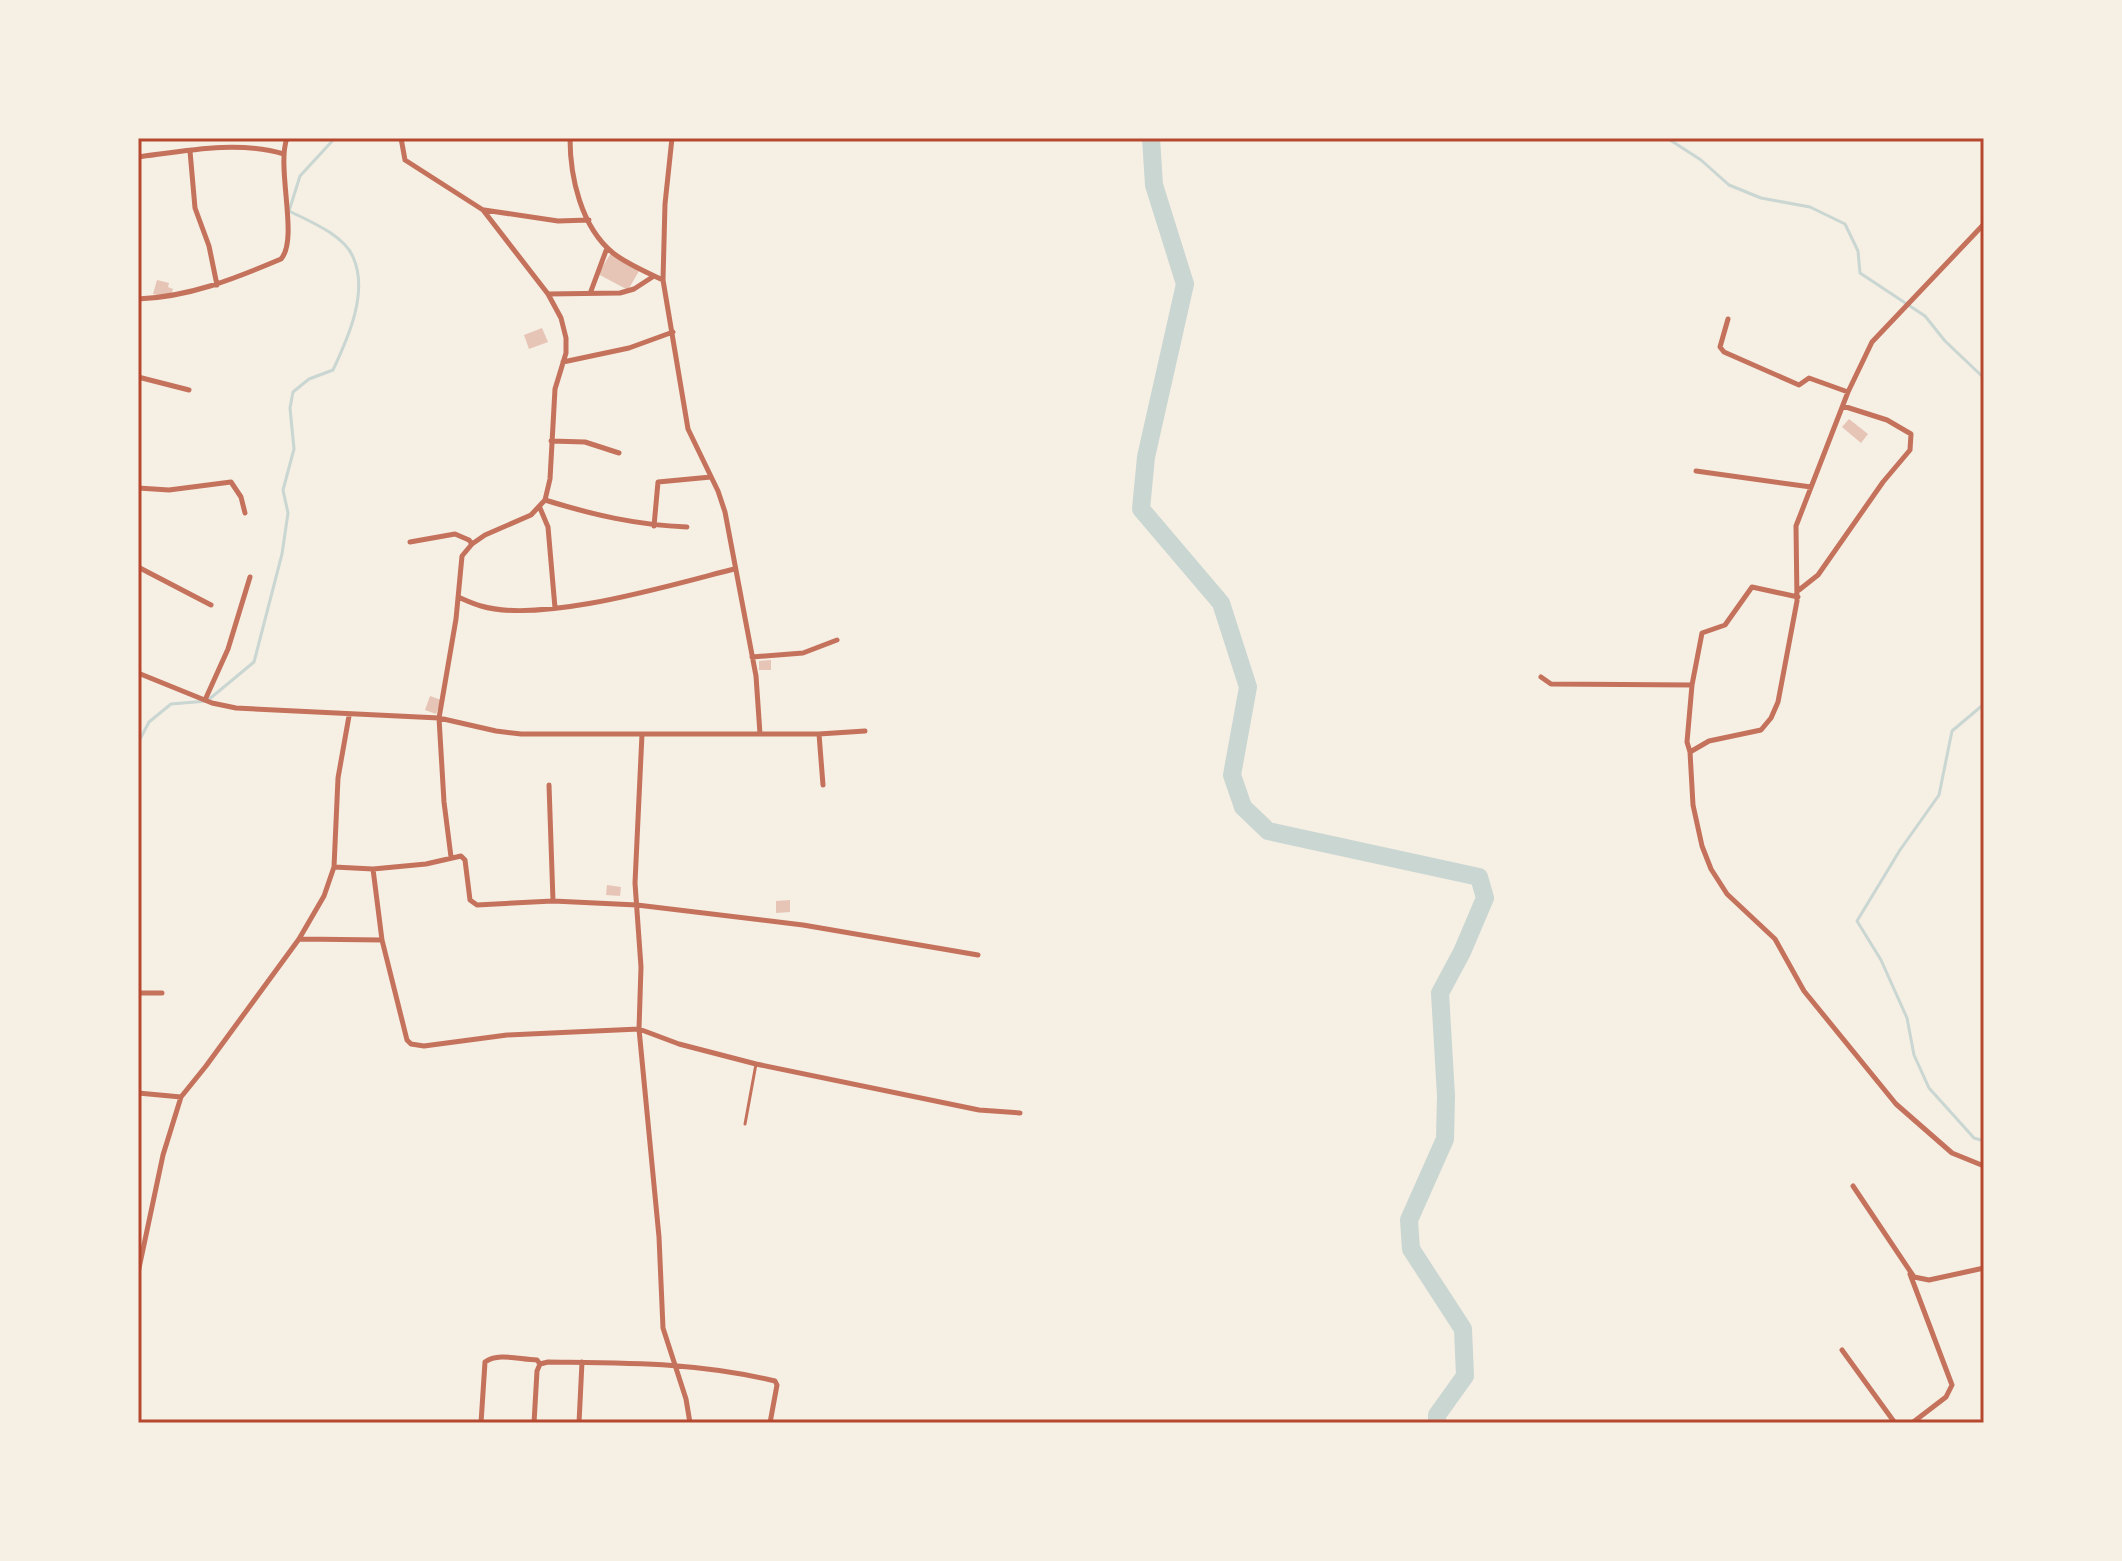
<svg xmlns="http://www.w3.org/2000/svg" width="2122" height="1561" font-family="'DejaVu Sans',sans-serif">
<rect width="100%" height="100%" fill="#f6efe4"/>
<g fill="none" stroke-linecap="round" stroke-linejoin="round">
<path stroke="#c9d6d2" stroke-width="3" d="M 1667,138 L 1701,160 L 1729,185 L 1761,198 L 1810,207 L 1845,224 L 1858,251 L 1860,273 L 1925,316 L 1945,341 L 1984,378
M 1984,704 L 1952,731 L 1939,795 L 1900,850 L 1857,921 L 1881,960 L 1907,1018 L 1914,1055 L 1929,1088 L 1974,1138 L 1984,1141
M 138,743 L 149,722 L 171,704 L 207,701 L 254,662 L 282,554 L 288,513 L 283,490 L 294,449 L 290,408 L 293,392 L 309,379 L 333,370 C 348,338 369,292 353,257 C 344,235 309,221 289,211 L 300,176 L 335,138"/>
<path stroke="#c9d6d2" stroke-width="18" d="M 1151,138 L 1154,185 L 1185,284 L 1146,457 L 1141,509 L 1221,603 L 1248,687 L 1232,775 L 1243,807 L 1268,831 L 1479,877 L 1485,898 L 1462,952 L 1440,993 L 1446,1096 L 1445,1139 L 1409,1220 L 1411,1249 L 1463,1329 L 1465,1376 L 1437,1415 L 1437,1423"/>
</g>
<path fill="#e6c5b7" d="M 611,253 L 639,271 L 628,290 L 598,274 Z
M 157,280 L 169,283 L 168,287 L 173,289 L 171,295 L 165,297 L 153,294 Z
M 542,328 L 548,342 L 529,349 L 524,335 Z
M 1849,419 L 1868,434 L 1861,443 L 1842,427 Z
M 771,660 L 771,670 L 759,670 L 759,661 Z
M 430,696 L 441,700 L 436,714 L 425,710 Z
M 607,885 L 621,887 L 620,896 L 606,895 Z
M 790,900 L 790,912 L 776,913 L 776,901 Z"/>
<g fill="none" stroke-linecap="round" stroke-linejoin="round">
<path stroke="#c5725c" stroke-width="3" d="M 745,1124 L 756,1064"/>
<path stroke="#c5725c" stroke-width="5" d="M 401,138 L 405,160 L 483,210 L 548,294 L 561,318 L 566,338 L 566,353 L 555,389 L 550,479 L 545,500 L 531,515 L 485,535 L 472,544 L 462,556 L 456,619 L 439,718 L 444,802 L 451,857
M 570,138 C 570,177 581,227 613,253 C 627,264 646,272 663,280
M 672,138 L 665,204 L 663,280 L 688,429 L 718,491 L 725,512 L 756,676 L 760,734
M 190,151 L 195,208 L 209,246 L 217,285
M 138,157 C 184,151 238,140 284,154
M 484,210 L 558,221 L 589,220
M 1984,224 L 1872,342 L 1848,392 L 1796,526 L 1797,601 L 1778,702 L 1771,718 L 1761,730 L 1709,741 L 1690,752 L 1693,805 L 1702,846 L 1711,869 L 1727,894 L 1775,939 L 1804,991 L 1896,1104 L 1952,1153 L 1984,1166
M 591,291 L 607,248
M 548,294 L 620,293 L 634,289 L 654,276
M 138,299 C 189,297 234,279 281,259 C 299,239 276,168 287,138
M 1728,319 L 1720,347 L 1724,352 L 1799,385 L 1809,378 L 1848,392
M 563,362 L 629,348 L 673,332
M 138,377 L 189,390
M 551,441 L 585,442 L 619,453
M 1696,471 L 1811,487
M 138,488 L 169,490 L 231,482 L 241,497 L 245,513
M 545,500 C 593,515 637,525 687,527
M 540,508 L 548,527 L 555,608
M 654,526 L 658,482 L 711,477
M 410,542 L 455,534 L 469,540 L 472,544
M 138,567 L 211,605
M 1799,590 L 1818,575 L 1883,482 L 1910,450 L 1911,434 L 1887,420 L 1843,406
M 458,597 C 465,600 473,604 481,606 C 542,624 671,585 734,569
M 752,657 L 803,653 L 837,640
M 138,673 L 212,703 L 236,708 L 439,718 L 496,731 L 521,734 L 819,734 L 865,731
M 1541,677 L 1551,684 L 1692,685 L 1687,742 L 1690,752
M 1692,685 L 1702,633 L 1725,625 L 1752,587 L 1798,597
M 205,700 L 228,649 L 250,577
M 642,734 L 635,883 L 641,967 L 639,1029 L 659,1237 L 663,1328 L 686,1399 L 690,1423
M 819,734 L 823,785
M 549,785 L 553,901
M 334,867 L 373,869 L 426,864 L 461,856 L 465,860 L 470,900 L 477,905 L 553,901 L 637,905 L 803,925 L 978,955
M 373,869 L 382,940 L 407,1040 L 411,1044 L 424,1046 L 507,1035 L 639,1029 L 679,1044 L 756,1064 L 979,1110 L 1020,1113
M 299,939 L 382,940
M 138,993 L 162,993
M 138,1093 L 181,1097
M 1853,1186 L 1914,1277 L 1929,1280 L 1984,1268
M 138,1273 L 163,1155 L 181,1097 L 206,1066 L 299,939 L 324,896 L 334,867 L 338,778 L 349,716
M 1910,1274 L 1952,1385 L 1946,1397 L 1912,1423
M 1842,1350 L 1895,1423
M 481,1423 L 485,1362 C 498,1352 521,1360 537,1360 L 540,1364
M 534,1423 L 537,1371 L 540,1364 L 548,1362 C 627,1363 697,1362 775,1381 L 777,1385 L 770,1423
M 579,1423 L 582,1362"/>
</g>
<rect width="2122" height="1561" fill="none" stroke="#f6efe4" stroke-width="280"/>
<rect x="140" y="140" width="1842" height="1281" fill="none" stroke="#b5482f" stroke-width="3"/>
</svg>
